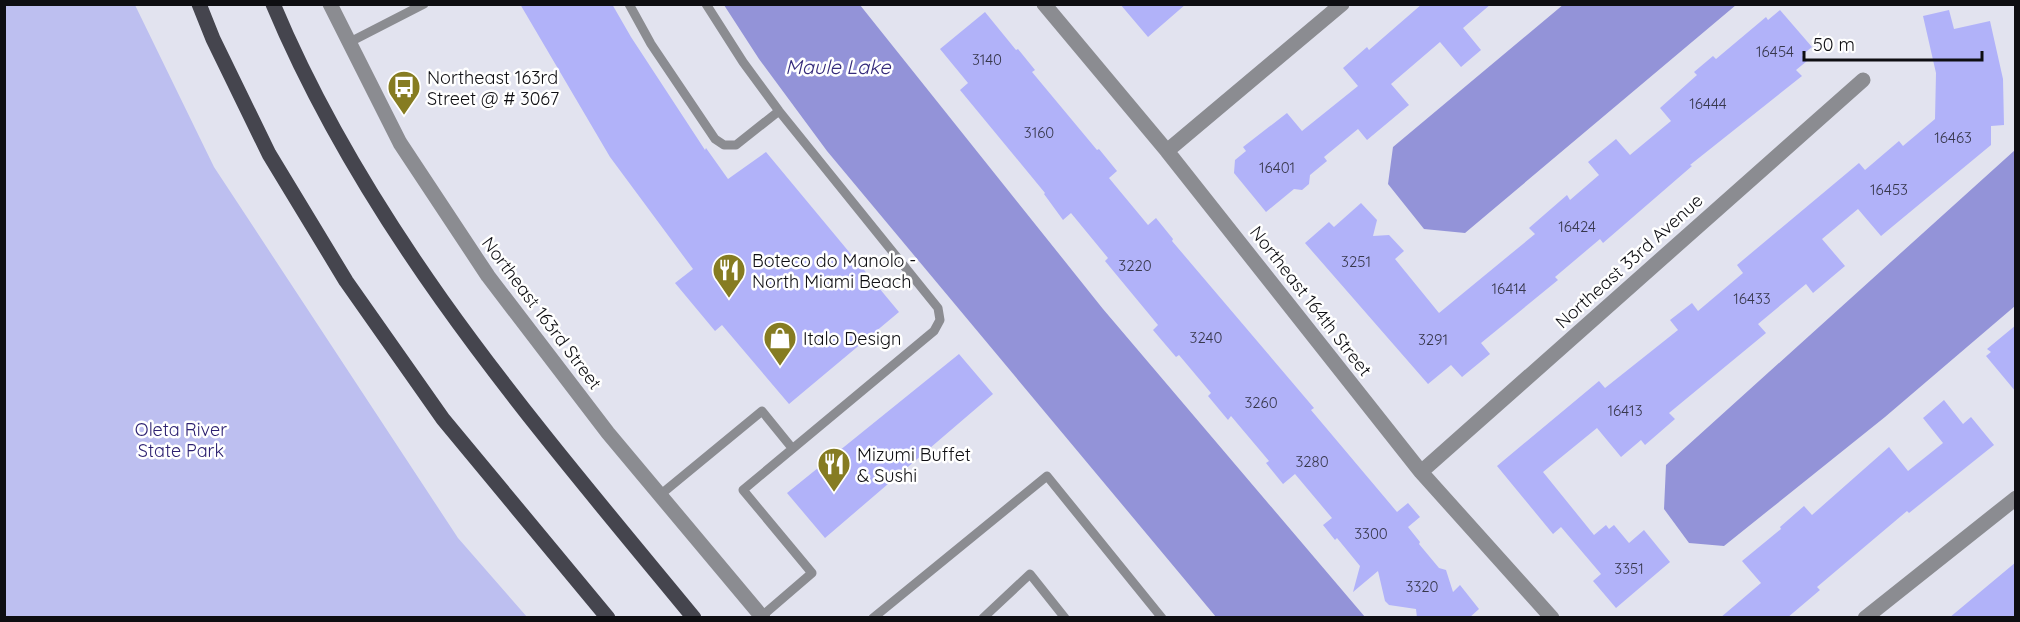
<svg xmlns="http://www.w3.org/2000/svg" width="2020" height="622" font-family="Quicksand,sans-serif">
<rect width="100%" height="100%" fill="#e2e3ef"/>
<path fill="#bdbff0" d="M 4,5 L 135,5 L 214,167 L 458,538 L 527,617 L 5,617 Z"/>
<path fill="#9393d8" d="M 1564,4 L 1736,5 L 1465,233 L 1424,229 L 1388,184 L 1393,147 Z
M 724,5 L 860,5 L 1103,309 L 1365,617 L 1216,617 L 827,151 L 759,59 Z
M 2015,150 L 2015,306 L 1885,417 L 1724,546 L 1689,543 L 1664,509 L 1666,465 Z"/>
<path fill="#b1b2f9" d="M 520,4 L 612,4 L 631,37 L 705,150 L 706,148 L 728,179 L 766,152 L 899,312 L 789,404 L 722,325 L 715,331 L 675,283 L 693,269 L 610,157 Z
M 1120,4 L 1186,4 L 1148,37 Z
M 1422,4 L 1491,4 L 1463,28 L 1481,50 L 1461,67 L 1440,42 L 1391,84 L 1409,105 L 1367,140 L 1358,129 L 1324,157 L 1327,161 L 1310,175 L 1309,184 L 1302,190 L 1294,189 L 1266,212 L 1234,173 L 1235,160 L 1246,151 L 1243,147 L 1287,113 L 1302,131 L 1358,86 L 1343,68 L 1367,47 L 1369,50 Z
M 1780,10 L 1812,47 L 1802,55 L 1807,61 L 1796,70 L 1802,76 L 1690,165 L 1692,166 L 1603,243 L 1600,239 L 1555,277 L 1558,280 L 1481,343 L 1490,354 L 1462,377 L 1451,365 L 1428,384 L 1305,243 L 1329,222 L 1334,227 L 1361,203 L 1377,220 L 1373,236 L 1389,235 L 1404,251 L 1395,259 L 1439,313 L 1535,234 L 1529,228 L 1567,195 L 1570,200 L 1599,175 L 1588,162 L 1616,139 L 1630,155 L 1671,121 L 1660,108 L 1697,75 L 1694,72 L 1713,56 L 1716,59 L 1766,17 L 1768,20 Z
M 1949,10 L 1954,29 L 1990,21 L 2003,79 L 2004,125 L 1991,126 L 1991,145 L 1881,236 L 1858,209 L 1822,239 L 1845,266 L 1813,293 L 1806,284 L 1758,324 L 1766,333 L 1669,413 L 1675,419 L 1645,445 L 1641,440 L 1621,457 L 1597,428 L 1543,472 L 1594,535 L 1606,525 L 1609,529 L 1614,525 L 1629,543 L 1644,530 L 1670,562 L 1616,608 L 1593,581 L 1601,574 L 1561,527 L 1553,534 L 1497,466 L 1599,381 L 1605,388 L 1678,330 L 1670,320 L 1692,303 L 1698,311 L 1743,273 L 1737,265 L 1859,163 L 1865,170 L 1899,141 L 1903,146 L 1935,119 L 1936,73 L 1923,16 Z
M 985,12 L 1016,50 L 1018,49 L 1035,70 L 1032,72 L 1097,150 L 1099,149 L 1117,171 L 1109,178 L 1148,225 L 1156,218 L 1173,239 L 1172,241 L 1314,408 L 1311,410 L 1397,512 L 1408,503 L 1420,517 L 1408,527 L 1420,542 L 1419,544 L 1439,568 L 1446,570 L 1453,592 L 1460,585 L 1479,609 L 1469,618 L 1417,618 L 1416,609 L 1389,605 L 1385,601 L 1378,571 L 1353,592 L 1360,566 L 1337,538 L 1335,540 L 1323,525 L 1332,518 L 1295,474 L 1283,484 L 1266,463 L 1269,461 L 1231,416 L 1228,420 L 1208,396 L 1211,393 L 1179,355 L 1176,357 L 1153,330 L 1158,325 L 1105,261 L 1108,258 L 1071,213 L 1063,220 L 1044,194 L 1045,193 L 960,90 L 968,83 L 940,49 Z
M 2016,325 L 2016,392 L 1986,356 L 1991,352 L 1987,349 Z
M 959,354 L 993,394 L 825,538 L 787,493 Z
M 1944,400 L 1963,424 L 1971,417 L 1994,445 L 1909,513 L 1907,511 L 1817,587 L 1820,590 L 1787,618 L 1720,618 L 1761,583 L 1742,561 L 1781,529 L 1780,527 L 1804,506 L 1812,515 L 1889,447 L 1908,471 L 1943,443 L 1923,418 Z
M 2016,562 L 2016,618 L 1949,618 Z"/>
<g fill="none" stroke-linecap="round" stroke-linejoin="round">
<path stroke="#8b8c91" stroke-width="9" d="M 629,4 L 651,44 L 715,139 L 724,145 L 736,145 L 779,111
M 706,4 L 743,62 L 779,111 L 938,308 L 940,320 L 934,331 L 743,490 L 812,573 L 762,616
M 348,43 L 424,4
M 660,495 L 762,411 L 792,448
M 873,618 L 1047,476 L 1162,618
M 983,618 L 1030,574 L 1065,618"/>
<path stroke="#8b8c91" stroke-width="15" d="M 330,4 L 400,143 L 488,276 L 608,433 L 763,618
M 1044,4 L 1167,151 L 1421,472 L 1552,618
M 1167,151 L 1342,4
M 1421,472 L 1863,80
M 1865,618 L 2016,498"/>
<path stroke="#45454e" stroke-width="15" d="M 199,4 L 213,39 L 269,154 L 346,281 L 443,419 L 608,618
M 273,4 C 370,236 536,426 694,618"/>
</g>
<defs>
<g id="bus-pin" transform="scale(1.725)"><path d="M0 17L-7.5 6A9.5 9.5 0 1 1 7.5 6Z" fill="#867c22" stroke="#fff"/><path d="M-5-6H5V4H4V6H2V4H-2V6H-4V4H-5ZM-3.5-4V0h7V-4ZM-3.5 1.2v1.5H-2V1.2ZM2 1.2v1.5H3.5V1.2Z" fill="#fff"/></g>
<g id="restaurant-pin" transform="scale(1.725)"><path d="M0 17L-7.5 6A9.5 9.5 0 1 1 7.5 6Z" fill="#867c22" stroke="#fff"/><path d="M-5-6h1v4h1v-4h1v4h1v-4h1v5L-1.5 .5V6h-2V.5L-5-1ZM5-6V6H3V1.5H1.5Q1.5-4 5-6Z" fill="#fff"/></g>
<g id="shop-pin" transform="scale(1.725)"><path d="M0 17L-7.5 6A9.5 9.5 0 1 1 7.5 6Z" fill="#867c22" stroke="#fff"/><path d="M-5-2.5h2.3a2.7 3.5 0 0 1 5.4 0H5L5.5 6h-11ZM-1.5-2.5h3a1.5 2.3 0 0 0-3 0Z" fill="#fff"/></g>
</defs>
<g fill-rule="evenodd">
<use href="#bus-pin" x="404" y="87"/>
<use href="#restaurant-pin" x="729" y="270"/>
<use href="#shop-pin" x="780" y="338"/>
<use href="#restaurant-pin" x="834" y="464"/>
</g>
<g text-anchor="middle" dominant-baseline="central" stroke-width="5" stroke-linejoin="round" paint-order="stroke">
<g font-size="15" fill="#37374c">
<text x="1775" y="51">16454</text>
<text x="987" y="59">3140</text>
<text x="1708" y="103">16444</text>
<text x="1039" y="132">3160</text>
<text x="1953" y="137">16463</text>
<text x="1277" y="167">16401</text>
<text x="1889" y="189">16453</text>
<text x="1577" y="226">16424</text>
<text x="1356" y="261">3251</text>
<text x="1135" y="265">3220</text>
<text x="1509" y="288">16414</text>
<text x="1752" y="298">16433</text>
<text x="1206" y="337">3240</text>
<text x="1433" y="339">3291</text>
<text x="1261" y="402">3260</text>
<text x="1625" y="410">16413</text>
<text x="1312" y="461">3280</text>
<text x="1371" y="533">3300</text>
<text x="1629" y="568">3351</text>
<text x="1422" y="586">3320</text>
</g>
<g font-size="18" fill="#0e0e12" stroke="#fff" text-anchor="start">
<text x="427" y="77">Northeast 163rd<tspan x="427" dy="21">Street @ # 3067</tspan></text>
<text x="752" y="260">Boteco do Manolo -<tspan x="752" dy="21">North Miami Beach</tspan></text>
<text x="803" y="338">Italo Design</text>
<text x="857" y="454">Mizumi Buffet<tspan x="857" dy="21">&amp; Sushi</tspan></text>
</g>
<g font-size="18" fill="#0e0e12" stroke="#fff">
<text transform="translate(1629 261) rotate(-42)">Northeast 33rd Avenue</text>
<text transform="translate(1311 301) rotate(52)">Northeast 164th Street</text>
<text transform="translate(542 313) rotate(53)">Northeast 163rd Street</text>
</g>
<g font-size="18" fill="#2d2171" stroke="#fff">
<text x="181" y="429">Oleta River<tspan x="181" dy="21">State Park</tspan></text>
</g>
<g font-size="20" font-style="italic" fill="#352b7c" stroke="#fff">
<text x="838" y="66">Maule Lake</text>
</g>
</g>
<rect width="2020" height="622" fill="none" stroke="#0e0e12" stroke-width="12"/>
<path d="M1804 51v9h178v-9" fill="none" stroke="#0e0e12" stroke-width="3"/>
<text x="1813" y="51" font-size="18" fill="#0e0e12" stroke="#ffffff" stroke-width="4.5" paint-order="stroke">50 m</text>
</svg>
